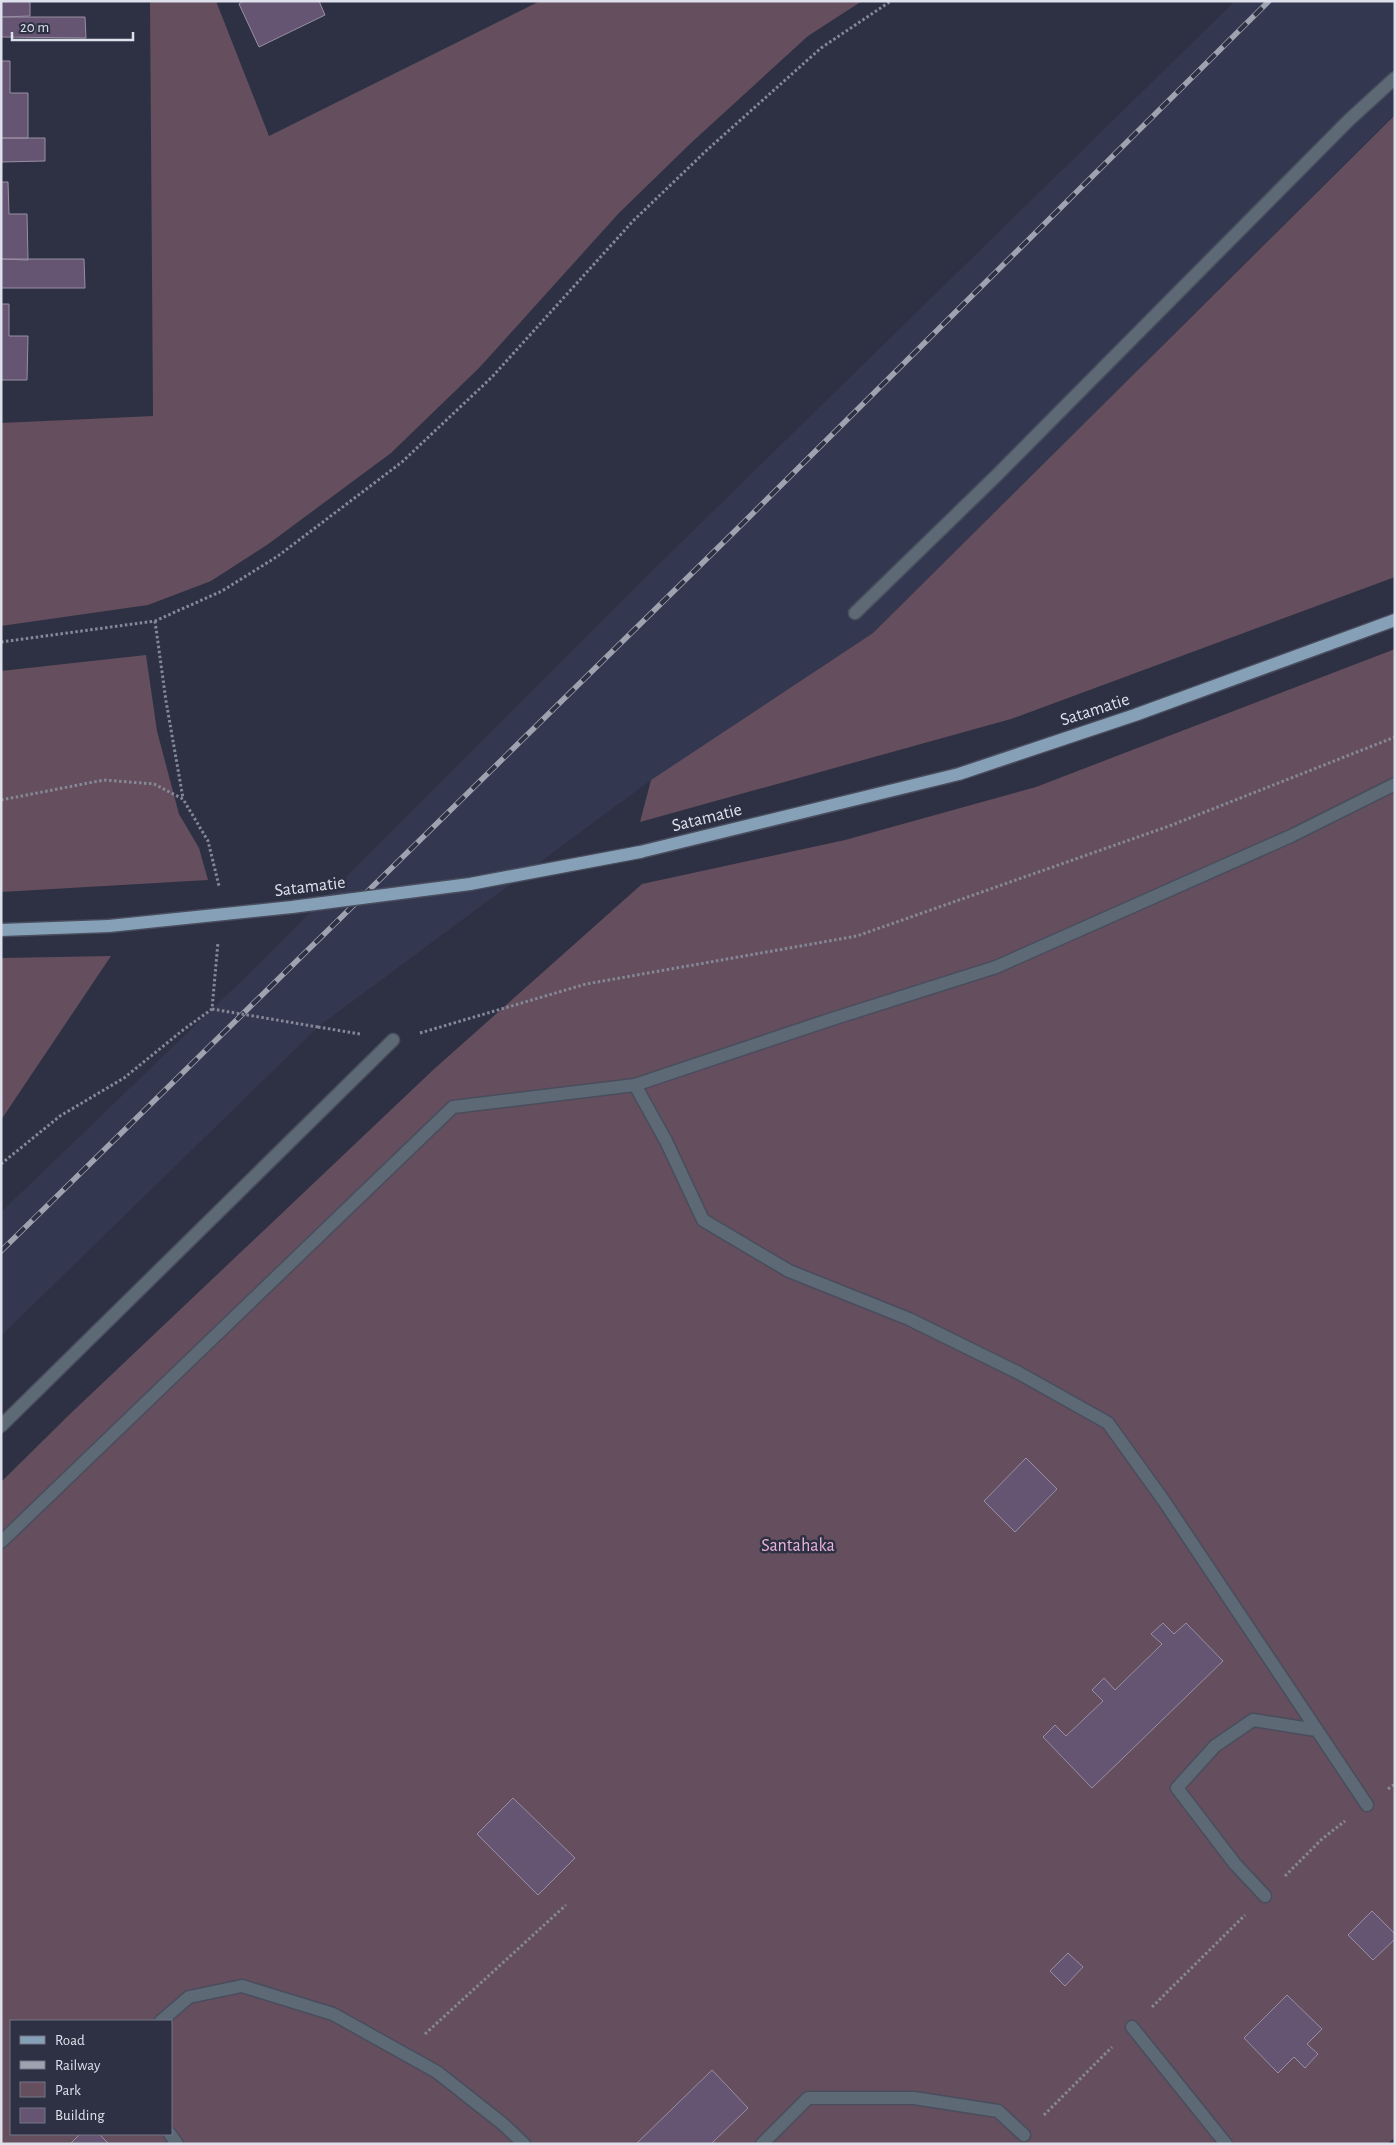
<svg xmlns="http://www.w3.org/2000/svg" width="1396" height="2145" font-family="'Alegreya Sans',sans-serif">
<rect width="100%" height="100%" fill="#2d3143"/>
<path fill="#333850" d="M 1235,1 L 1395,1 L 1395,114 L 873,633 L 651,780 L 318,1027 L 1,1336 L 1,1212 L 259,964 L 659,564 Z"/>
<path fill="#654e5d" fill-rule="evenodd" d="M 150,1 L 216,1 L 269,136 L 540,1 L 862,1 L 808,36 L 692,142 L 619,213 L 479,368 L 391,453 L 267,545 L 211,581 L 148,605 L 1,626 L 1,423 L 153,416 Z
M 1395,115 L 1395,577 L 1011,719 L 640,822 L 651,780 L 873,633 Z
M 1395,649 L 1395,2138 L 1387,2144 L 1,2144 L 1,1482 L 70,1414 L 433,1070 L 642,884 L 845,840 L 1036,787 ZM 11,2021 L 171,2021 L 171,2134 L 11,2134 Z
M 146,655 L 157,731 L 179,814 L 199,848 L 208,880 L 1,892 L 1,671 Z
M 111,956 L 1,1120 L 1,958 Z"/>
<path fill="#655573" stroke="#998fa4" d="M 1,1 L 30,1 L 30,16 L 1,17 Z
M 243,1 L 319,1 L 325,15 L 259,47 L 239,4 Z
M 1,17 L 85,17 L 86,38 L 1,37 Z
M 1,61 L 10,61 L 10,93 L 28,93 L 28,138 L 1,138 Z
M 1,138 L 45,138 L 45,161 L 1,162 Z
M 1,182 L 8,182 L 9,214 L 27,214 L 28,260 L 1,259 Z
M 1,259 L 84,259 L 85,288 L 1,288 Z
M 1,304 L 9,304 L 9,336 L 28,336 L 27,380 L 1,380 Z
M 1026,1458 L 1057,1489 L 1015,1532 L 984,1501 Z
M 1163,1623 L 1174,1634 L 1186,1623 L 1223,1661 L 1092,1788 L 1043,1737 L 1055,1725 L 1066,1736 L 1103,1701 L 1092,1690 L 1104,1678 L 1115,1690 L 1162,1644 L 1151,1634 Z
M 513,1798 L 575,1858 L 538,1895 L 477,1834 Z
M 1372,1911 L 1395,1934 L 1395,1939 L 1373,1960 L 1348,1935 Z
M 1068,1953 L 1083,1967 L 1065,1986 L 1050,1971 Z
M 1287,1995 L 1322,2029 L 1307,2044 L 1318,2054 L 1305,2068 L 1294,2057 L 1278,2073 L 1244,2038 Z
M 712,2070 L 748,2108 L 711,2144 L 636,2144 Z
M 80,2134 L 99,2134 L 109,2144 L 70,2144 Z"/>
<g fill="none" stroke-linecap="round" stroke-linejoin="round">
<g stroke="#494d5e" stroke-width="15">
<path id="minor" d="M 855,613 L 997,475 L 1349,120 L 1395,78
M 635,1085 L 666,1141 L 703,1220 L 789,1271 L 909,1319 L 1019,1373 L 1108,1423 L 1164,1501 L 1367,1805
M 1,1426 L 393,1040
M 1,1542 L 453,1107 L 635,1085 L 829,1020 L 996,967 L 1291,836 L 1395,784
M 1265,1896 L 1235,1864 L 1177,1788 L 1215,1746 L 1253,1720 L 1316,1730
M 161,2021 L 189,1997 L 242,1986 L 333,2014 L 437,2072 L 503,2124 L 524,2144
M 1132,2027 L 1226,2144
M 170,2134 L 177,2144
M 762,2144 L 808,2098 L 914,2098 L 998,2111 L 1024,2135"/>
</g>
<g stroke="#494d5e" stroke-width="15">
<path id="major" d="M 640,852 L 959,774 L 1135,715 L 1395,620
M 1,930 L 109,926"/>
</g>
<path stroke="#858897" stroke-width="3" stroke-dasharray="2.5 2.5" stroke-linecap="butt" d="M 155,621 L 166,701 L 183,798
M 1,642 L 155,621 L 222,591 L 278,556 L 402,462 L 492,377 L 633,221 L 707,150 L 821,48 L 891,1
M 1,800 L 104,780 L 154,784 L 183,799 L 208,841 L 219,886
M 318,1027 L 360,1034
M 420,1033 L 586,984 L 857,936 L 1172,825 L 1395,737
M 1,1164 L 60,1116 L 124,1078 L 183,1030 L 212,1009 L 218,942
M 1388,1789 L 1395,1784
M 1285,1876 L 1322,1839 L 1345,1821
M 1152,2007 L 1245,1915
M 425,2034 L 566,1905
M 1044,2115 L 1112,2047"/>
<use href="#minor" stroke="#5d6a75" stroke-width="12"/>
<use href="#major" stroke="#86a1b7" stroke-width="12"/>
<g stroke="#9fa2af" stroke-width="5.5">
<path id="rail" d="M 1,1251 L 733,533 L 1269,1"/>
</g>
<use href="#rail" stroke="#2d3143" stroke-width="4" stroke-dasharray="11" stroke-linecap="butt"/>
<g stroke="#494d5e" stroke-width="15" stroke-linecap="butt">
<path id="major-bridge" d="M 109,926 L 292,907 L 470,884 L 640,852"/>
</g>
<path stroke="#858897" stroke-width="3" stroke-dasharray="2.5 2.5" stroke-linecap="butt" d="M 212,1009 L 318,1027"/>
<use href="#major-bridge" stroke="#86a1b7" stroke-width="12"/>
</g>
<g text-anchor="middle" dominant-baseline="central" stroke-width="5" stroke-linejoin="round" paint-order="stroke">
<g font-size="18" fill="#dee1ec" stroke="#2d3143">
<text transform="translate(1095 710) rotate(-18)">Satamatie</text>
<text transform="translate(707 818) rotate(-14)">Satamatie</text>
<text transform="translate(310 887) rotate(-7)">Satamatie</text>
</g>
<g font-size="18" fill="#ecb3d7" stroke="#2d3143">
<text x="798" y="1546">Santahaka</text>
</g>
</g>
<rect width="1396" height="2145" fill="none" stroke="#dee1ec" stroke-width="5"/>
<rect x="10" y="2020" width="162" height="115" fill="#2d3143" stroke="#747787"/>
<rect x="20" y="2036" width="25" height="8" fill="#86a1b7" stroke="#747787"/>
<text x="55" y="2045" font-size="15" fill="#dee1ec">Road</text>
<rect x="20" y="2061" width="25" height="8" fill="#9fa2af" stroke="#747787"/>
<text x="55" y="2070" font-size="15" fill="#dee1ec">Railway</text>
<rect x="20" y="2082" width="25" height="15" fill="#654e5d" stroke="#747787"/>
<text x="55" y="2095" font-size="15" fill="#dee1ec">Park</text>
<rect x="20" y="2108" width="25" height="15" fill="#655573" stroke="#747787"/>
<text x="55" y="2120" font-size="15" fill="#dee1ec">Building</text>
<path d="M12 32v8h121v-8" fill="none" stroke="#dee1ec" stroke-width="2.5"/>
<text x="20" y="32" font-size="15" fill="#dee1ec" stroke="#2d3143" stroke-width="4" paint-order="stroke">20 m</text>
</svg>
